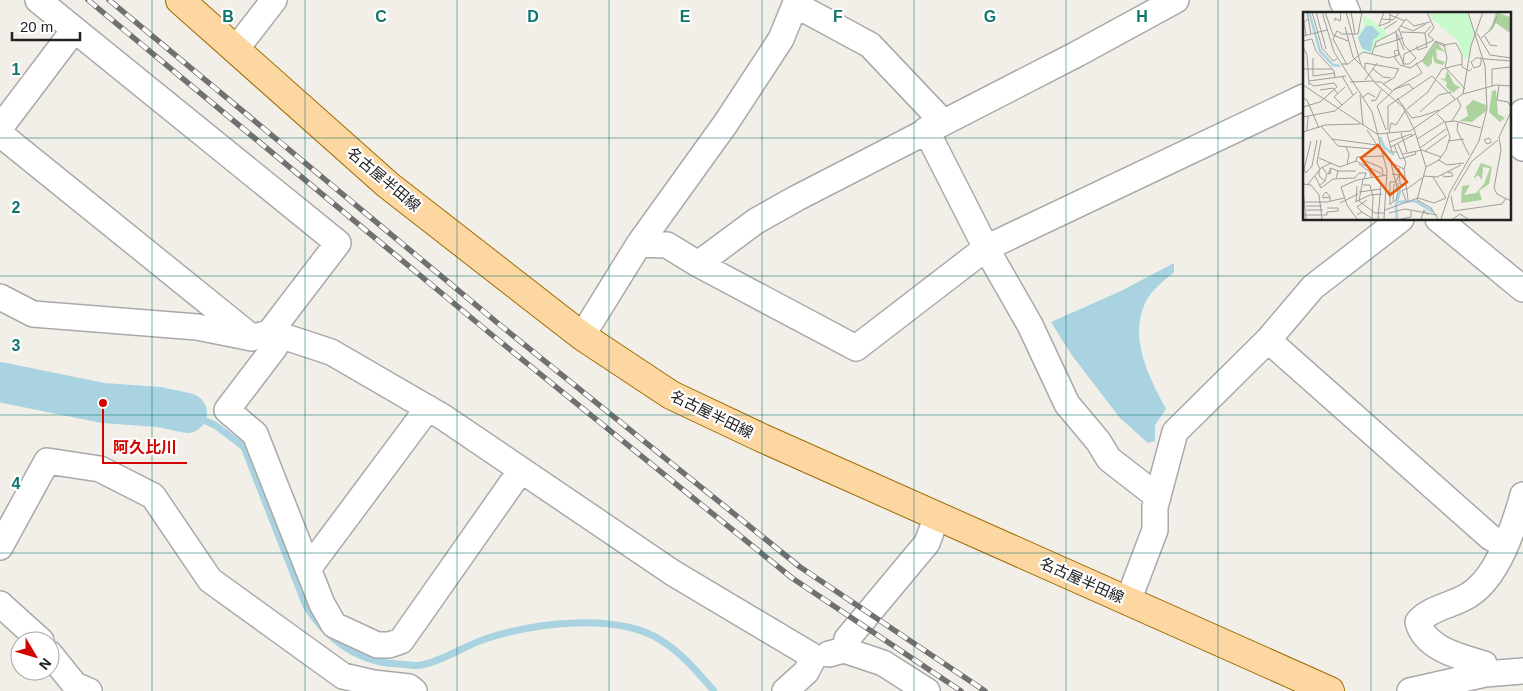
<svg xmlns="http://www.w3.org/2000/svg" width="1523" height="691" font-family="Arial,'Noto Sans JP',sans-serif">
<rect width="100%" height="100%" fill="#f2efe8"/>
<path fill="#a9d3e0" d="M 1174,263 L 1174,272 C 1164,281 1151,290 1145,303 C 1129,339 1149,377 1166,409 L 1155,425 L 1155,441 L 1148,443 L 1120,418 L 1071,354 L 1051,322 L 1121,291 Z"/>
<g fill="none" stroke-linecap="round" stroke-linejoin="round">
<path stroke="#a9d3e0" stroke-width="7" d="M 187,413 L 215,425 L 244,447 L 306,606 C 327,640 358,662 398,664 C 405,664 414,667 421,665 C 444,661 465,645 488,638 C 535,623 618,612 662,641 C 683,654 698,673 714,691"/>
<path stroke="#a9d3e0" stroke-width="40" d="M 0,382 L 103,403 L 159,407 L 187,413"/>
<g stroke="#a9a9a9" stroke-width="28">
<path id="minor" d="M 38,0 L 338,243 L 270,332
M 1342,0 L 1348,14
M 796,5 L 870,45 L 943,122
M 236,49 L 274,0
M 0,128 L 74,30
M 926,130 L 986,248 L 1030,325 L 1067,404 L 1098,441 L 1109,459 L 1158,497
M 1509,132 L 1523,112
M 0,134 L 249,335
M 1509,136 L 1523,148
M 1438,219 L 1523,289
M 639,244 L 667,245 L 698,264 L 756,221 L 797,198 L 1077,54 L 1176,0
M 698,264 L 856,348 L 986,248 L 1304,97
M 0,297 L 33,314 L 197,327 L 252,338 L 270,332 L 331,352 L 443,417 L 673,573 L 814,657 L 806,672 L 785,691
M 270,332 L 275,347 L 227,410 L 255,434 L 322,604 L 334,625 L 377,645 L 389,645 L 401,641 L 521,470
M 582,336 L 639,244 L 726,123 L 781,39 L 797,0
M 1268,340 L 1490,537 L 1504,545
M 0,547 L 47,461 L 100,469 L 153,496 L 210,580 L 343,676 L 373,683 L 409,687 L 414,691
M 308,569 L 428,408
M 1128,601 L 1155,530 L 1155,507 L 1175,432 L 1268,340 L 1313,287 L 1401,219
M 0,604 L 41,641
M 844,650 L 847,639 L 927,543 L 937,516
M 50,654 L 75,685 L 89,691
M 829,654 L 844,650 L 883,663 L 927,691
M 1485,674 L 1484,664 C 1461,657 1425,649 1418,622 C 1429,608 1454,605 1469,595 C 1498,577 1514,527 1523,495
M 1410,691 L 1485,674 L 1523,671"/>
</g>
<g stroke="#9f6c00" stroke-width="30">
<path id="primary" d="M 180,0 L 388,185 L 582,336 L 671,395 L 762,438 L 1330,691"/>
</g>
<use href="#minor" stroke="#fff" stroke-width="25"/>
<use href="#primary" stroke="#fdd7a2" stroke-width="28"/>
<g stroke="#707070" stroke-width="5.5">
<path id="rail" d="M 88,0 L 492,335 L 792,578 L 961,691
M 109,0 L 500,325 L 800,567 L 985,691"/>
</g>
<use href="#rail" stroke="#fff" stroke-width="4" stroke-dasharray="11" stroke-linecap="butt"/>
</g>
<path fill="none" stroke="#0f766e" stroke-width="1" stroke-opacity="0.55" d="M 152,0 L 152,691M 305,0 L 305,691M 457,0 L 457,691M 609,0 L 609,691M 762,0 L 762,691M 914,0 L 914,691M 1066,0 L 1066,691M 1218,0 L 1218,691M 1371,0 L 1371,14M 0,138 L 1304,138M 1509,138 L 1523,138M 1371,219 L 1371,691M 0,276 L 1523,276M 0,415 L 1523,415M 0,553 L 1523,553"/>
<g text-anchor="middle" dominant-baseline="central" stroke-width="4.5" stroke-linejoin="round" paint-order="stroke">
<g font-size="15" fill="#222" stroke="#fff">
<text transform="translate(384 179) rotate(40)">名古屋半田線</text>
<text transform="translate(712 414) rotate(26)">名古屋半田線</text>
<text transform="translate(1082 580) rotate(24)">名古屋半田線</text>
</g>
</g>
<g transform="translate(1303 12)">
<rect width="208" height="208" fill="#f2efe8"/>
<path d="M 193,0 L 207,5 L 207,21 L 193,11 L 182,23 L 189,13 ZM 133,30 L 142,40 L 133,37 L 134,47 L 142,50 L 140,53 L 132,51 L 129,43 L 129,51 L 125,55 L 119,50 ZM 144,58 L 151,72 L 157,75 L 150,81 L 143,75 L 144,70 L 136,66 L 142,67 ZM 193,78 L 195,102 L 202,106 L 197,110 L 186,100 L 189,79 ZM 170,88 L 183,93 L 183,99 L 169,110 L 156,109 L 165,104 L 163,95 ZM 178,151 L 189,155 L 186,172 L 176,179 L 179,188 L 158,191 L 159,174 L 167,173 L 161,183 L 173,181 L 181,172 L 187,156 L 180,155 L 179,168 L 175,163 L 172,166 L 174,170 L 171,165 Z" fill="#acd29d"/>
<path d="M 127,0 L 164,0 L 171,20 L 166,45 L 161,47 L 155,29 L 129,7 ZM 60,3 L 81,17 L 84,25 L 75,28 L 69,41 L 60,39 L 54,26 L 61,14 Z" fill="#c7fbcb"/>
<path d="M 63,14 L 69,14 L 77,22 L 70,28 L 68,40 L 59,36 L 55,26 Z" fill="#a9d3e0"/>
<path fill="none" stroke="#a9d3e0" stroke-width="2.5" d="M 6,0 L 17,39 L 30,53 L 37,54M 77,125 L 81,135 L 91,143M 94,171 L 97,180 L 93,193 L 94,207M 95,190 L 112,189 L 130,200"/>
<path fill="none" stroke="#9f9d99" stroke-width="1" d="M 4,0 L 8,22M 9,0 L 19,36 L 30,49 L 34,47M 13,0 L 23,37M 19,0 L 31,40 L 69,100 L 84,159 L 81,207M 22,0 L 30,23 L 45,29M 43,0 L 58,53 L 74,73 L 100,95 L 111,117M 48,0 L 52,22M 81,0 L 76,14 L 87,10 L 87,0M 87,3 L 102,9M 79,7 L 90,8 L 97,0M 32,9 L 32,6 L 37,9 L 38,0M 98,14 L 110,19 L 123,12M 42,15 L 50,45 L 57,52M 81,17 L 94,9M 96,17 L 101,33 L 113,46 L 106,52 L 100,52M 98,20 L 122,21 L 128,14M 38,21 L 34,19 L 30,27 L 44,53M 174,21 L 187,43 L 208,46M 38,22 L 55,22 L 59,0M 94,22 L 101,38M 3,23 L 1,10 L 5,7M 0,24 L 24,18M 182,24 L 187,33 L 194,34M 178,26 L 189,17 L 194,4M 0,29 L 9,27 L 13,39 L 31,59 L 32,66M 132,29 L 141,32 L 144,46 L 142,55M 141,33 L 153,31 L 159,43 L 159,55 L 166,59 L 169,57M 113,34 L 115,38 L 124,35 L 122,21M 0,35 L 4,43 L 6,73M 72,35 L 100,26M 69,42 L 73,30 L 94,19 L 103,7 L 111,14 L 127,10M 91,45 L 97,53 L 107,56 L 120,48 L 132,30 L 141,34M 93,45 L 91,39 L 95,38 L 101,53M 10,46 L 10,64 L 32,61M 178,46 L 178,51 L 177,54 L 171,56 L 168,50 L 173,46 L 177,46 L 183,47 L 208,49M 39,52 L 45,52 L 60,40 L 85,46 L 96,43 L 93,20M 100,52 L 101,42 L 131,28 L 125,23 L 131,16 L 124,0M 142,55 L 162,77M 0,57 L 29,57M 62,57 L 62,51 L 96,57M 70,57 L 80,65 L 88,66M 39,64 L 50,83M 62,68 L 74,51M 6,69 L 43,64M 47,70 L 71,69M 72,70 L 78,70 L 89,79M 80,72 L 91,66 L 96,56M 0,73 L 74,122 L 107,119 L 160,82 L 193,73 L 208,74M 196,73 L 194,88 L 205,90 L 208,95M 189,74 L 189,57 L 208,55M 17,78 L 30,76 L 35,82M 90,78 L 119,61 L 113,51M 160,82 L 168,34 L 180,0M 57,83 L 60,113M 0,86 L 4,88 L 16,116M 59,86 L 65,81 L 72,85M 94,86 L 109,106 L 119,104M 68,89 L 73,88 L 78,78M 39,93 L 31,85 L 42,75M 0,95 L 17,90 L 34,75 L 31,71 L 11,74 L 6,71M 104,97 L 125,80 L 139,57 L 159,52M 117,100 L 136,83 L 148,80M 208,100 L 196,125 L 198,138 L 191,176 L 194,182 L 208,189M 134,102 L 142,110 L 152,109 L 178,116M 119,104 L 136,98M 0,105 L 32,99 L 54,80M 149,109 L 158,94 L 154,86M 155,110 L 154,118 L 166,143M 93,113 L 102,99M 18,114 L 35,134 L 70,137 L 75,134M 111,117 L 123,155 L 114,188 L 128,196 L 135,207M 64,118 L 74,133M 83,118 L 74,94 L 92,77 L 106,72 L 110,77M 85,118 L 85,94 L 129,64 L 152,87M 4,119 L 5,104M 0,120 L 22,113 L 57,112M 84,121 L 89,140 L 94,140M 86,121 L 88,111 L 93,113M 98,121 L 104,140M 29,127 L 74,133M 114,127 L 141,110M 8,129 L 1,157 L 3,161 L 9,154 L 14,128M 145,129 L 161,127M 188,129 L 186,126 L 181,128 L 184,132 L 189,130M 86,130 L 108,122 L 109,125M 95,132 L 103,151 L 101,157 L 105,188M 91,133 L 97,147 L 113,142 L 112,139M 43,135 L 46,142 L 44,153M 88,135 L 112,122M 117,136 L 143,117M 122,139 L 144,123M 100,142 L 119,138 L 138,145M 16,146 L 37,155 L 53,149 L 54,145 L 80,144M 136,148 L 144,153 L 161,151M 53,149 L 81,163M 56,152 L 67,160 L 69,166M 61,152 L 63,149 L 79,156 L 80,161M 19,155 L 24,162 L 22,169M 123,155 L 136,148 L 143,138 L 147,125 L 142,110M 96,156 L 97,172 L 102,173M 17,157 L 14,151 L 18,128M 16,158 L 16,164 L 22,169 L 16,174M 27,158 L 25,162 L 28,161 L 27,156 L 35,159M 140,163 L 141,165 L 150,164 L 148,160 L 145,161M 12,164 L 18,176 L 30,167 L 52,166 L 56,161 L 63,161 L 61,167M 120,164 L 134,165 L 158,153M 33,167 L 35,159 L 53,159M 60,167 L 56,189 L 72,201 L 81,201M 0,172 L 8,173 L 16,183 L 19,207M 5,172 L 18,156 L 28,151M 60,173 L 67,173 L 70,185 L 69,207M 0,177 L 3,207M 104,177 L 119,166M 151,179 L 169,149 L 195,128M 56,180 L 78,177M 148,184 L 151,199 L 199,192 L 203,186M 27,185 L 20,186 L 20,183 L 23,180 L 25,182 L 27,185 L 27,189M 90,189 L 91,172M 103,189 L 99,178 L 103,177M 0,190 L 24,190 L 41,186M 52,190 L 67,183 L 79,182M 53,190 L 54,174M 37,191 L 55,182M 87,192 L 93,188 L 95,180 L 88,151 L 101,157M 87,193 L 87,170 L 93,170 L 96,163 L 89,162M 3,194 L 19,194M 3,198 L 20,198M 82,198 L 115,186 L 131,191 L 143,186 L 130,165M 59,200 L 54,195 L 64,188M 86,201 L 102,197 L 134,203M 0,203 L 24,203 L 24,200 L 35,199 L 35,196 L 24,196M 54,203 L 59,200 L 70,207M 54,207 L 44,193 L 38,175 L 54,168 L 84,163M 75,207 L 78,172M 98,207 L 108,205 L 108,199M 118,207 L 121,198 L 125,203M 138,207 L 147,180 L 176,129 L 184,97 L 182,54 L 165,0M 150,207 L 157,202 L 165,207"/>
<path fill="#e8590c" fill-opacity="0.15" stroke="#e8590c" stroke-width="2.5" d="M 75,133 L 104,170 L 87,183 L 58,146 Z"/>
<rect width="208" height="208" fill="none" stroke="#222" stroke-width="2.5"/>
</g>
<g font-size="16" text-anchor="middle" font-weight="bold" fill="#0f766e" stroke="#fff" stroke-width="4.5" stroke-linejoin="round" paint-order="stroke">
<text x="228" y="22">B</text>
<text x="381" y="22">C</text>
<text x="533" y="22">D</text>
<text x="685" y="22">E</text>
<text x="838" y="22">F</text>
<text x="990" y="22">G</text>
<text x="1142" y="22">H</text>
<text x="16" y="75">1</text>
<text x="16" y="213">2</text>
<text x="16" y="351">3</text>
<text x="16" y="489">4</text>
</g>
<path fill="none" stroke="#d30300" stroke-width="2" d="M103 403L103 463H187"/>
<circle fill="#d30300" stroke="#fff" stroke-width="2" cx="103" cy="403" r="5"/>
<g font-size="16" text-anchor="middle" font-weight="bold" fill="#d30300" stroke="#fff" stroke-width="4.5" stroke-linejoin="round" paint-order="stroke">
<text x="145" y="453">阿久比川</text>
</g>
<g transform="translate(35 656) rotate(128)"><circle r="24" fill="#ffffff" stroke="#a7a7a7"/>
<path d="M0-4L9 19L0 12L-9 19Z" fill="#d30300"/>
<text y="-8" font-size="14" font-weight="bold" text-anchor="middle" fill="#222222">N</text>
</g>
<path d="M12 32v8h68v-8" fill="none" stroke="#222222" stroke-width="2.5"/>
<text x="20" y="32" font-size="15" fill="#222222" stroke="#ffffff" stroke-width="4" paint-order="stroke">20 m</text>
</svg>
